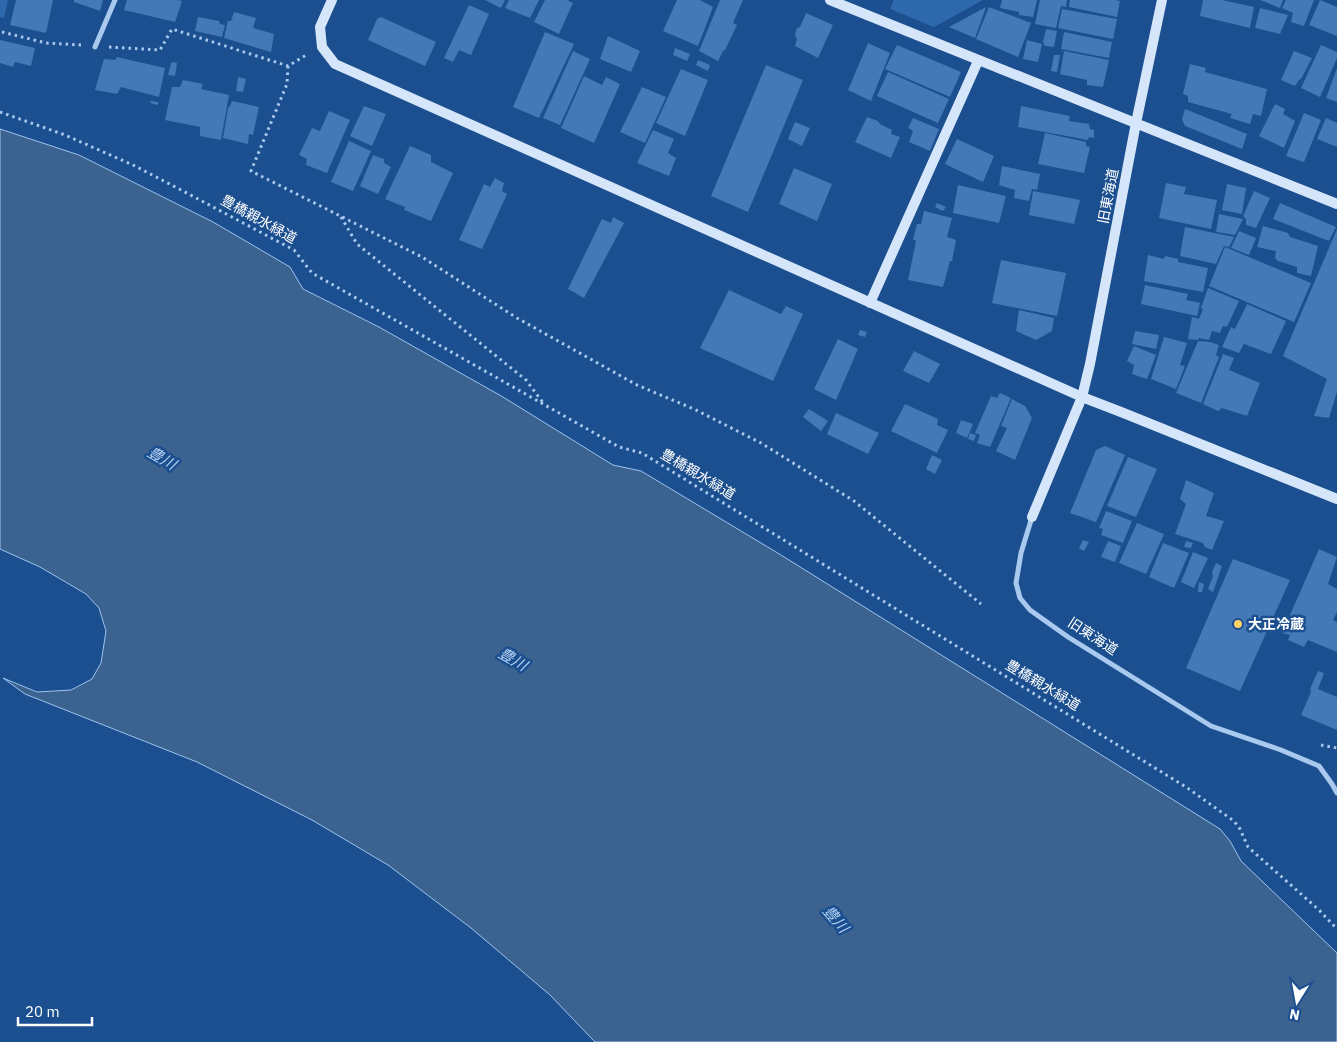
<svg xmlns="http://www.w3.org/2000/svg" width="1337" height="1042" font-family="'IBM Plex Sans','Noto Sans JP',sans-serif">
<rect width="100%" height="100%" fill="#1b4f8f"/>
<path fill="#2e69ad" d="M 0,0 L 8,0 L 4,18 L 0,17 Z
M 894,0 L 983,0 L 934,27 L 890,9 Z"/>
<path fill="#3c6290" stroke="#9cc4f0" d="M 0,129 L 79,155 L 213,222 L 290,267 L 303,289 L 379,327 L 503,397 L 613,465 L 641,471 L 781,555 L 1220,829 L 1230,841 L 1241,861 L 1337,953 L 1337,1042 L 595,1042 L 550,995 L 471,928 L 388,865 L 312,820 L 197,762 L 25,694 L 3,678 L 37,692 L 71,690 L 92,679 L 101,663 L 106,631 L 99,608 L 86,594 L 40,567 L 0,549 Z"/>
<path fill="#4478b7" d="M 16,0 L 53,0 L 46,33 L 10,25 Z
M 74,0 L 103,0 L 100,11 L 74,2 Z
M 127,0 L 178,0 L 182,1 L 175,22 L 124,10 Z
M 485,0 L 505,0 L 501,8 Z
M 509,0 L 539,0 L 530,18 L 505,8 Z
M 545,0 L 567,0 L 573,3 L 559,34 L 534,22 Z
M 677,0 L 700,0 L 713,7 L 698,46 L 663,31 Z
M 720,0 L 743,0 L 733,23 L 737,25 L 725,50 L 723,51 L 718,61 L 699,51 Z
M 1002,0 L 1037,0 L 1033,17 L 1019,15 L 1019,12 L 1000,8 Z
M 1040,0 L 1067,0 L 1066,7 L 1061,6 L 1056,28 L 1035,24 Z
M 1070,0 L 1115,0 L 1120,1 L 1117,17 L 1069,7 Z
M 1203,0 L 1222,0 L 1254,7 L 1250,28 L 1200,16 Z
M 1260,0 L 1283,0 L 1280,8 Z
M 1286,0 L 1314,0 L 1304,26 L 1291,22 L 1293,13 L 1282,8 Z
M 1320,0 L 1337,7 L 1337,36 L 1309,25 Z
M 469,5 L 489,14 L 471,55 L 459,50 L 453,62 L 444,58 Z
M 986,7 L 975,38 L 949,27 Z
M 989,7 L 1031,23 L 1018,57 L 976,39 Z
M 1260,8 L 1288,15 L 1280,34 L 1255,28 Z
M 1062,9 L 1117,19 L 1113,39 L 1058,28 Z
M 234,12 L 256,18 L 253,28 L 274,34 L 271,52 L 224,38 L 228,21 L 231,21 Z
M 806,13 L 833,25 L 818,58 L 795,46 L 797,39 L 795,35 L 797,28 L 800,27 Z
M 198,17 L 219,21 L 220,24 L 225,25 L 222,37 L 195,31 Z
M 381,17 L 436,42 L 425,66 L 368,40 L 377,19 Z
M 1046,29 L 1057,31 L 1054,47 L 1045,46 L 1043,42 Z
M 545,32 L 574,44 L 539,118 L 513,107 Z
M 1064,32 L 1112,42 L 1109,58 L 1061,49 Z
M 608,36 L 640,51 L 631,72 L 600,59 Z
M 0,40 L 35,48 L 31,66 L 15,62 L 13,67 L 0,63 Z
M 1027,40 L 1042,44 L 1038,62 L 1023,59 Z
M 868,43 L 890,53 L 871,101 L 848,90 Z
M 897,45 L 961,72 L 950,97 L 885,69 Z
M 1321,45 L 1337,52 L 1337,58 L 1320,97 L 1301,88 Z
M 675,48 L 690,54 L 687,61 L 673,55 Z
M 573,51 L 590,59 L 560,125 L 543,118 Z
M 1064,51 L 1109,60 L 1103,87 L 1087,85 L 1087,80 L 1060,74 Z
M 1294,51 L 1312,58 L 1301,79 L 1299,80 L 1295,86 L 1281,80 Z
M 1054,55 L 1060,55 L 1057,72 L 1051,71 Z
M 117,57 L 165,68 L 159,97 L 121,87 L 117,94 L 95,90 L 104,59 L 115,60 Z
M 698,60 L 710,65 L 708,71 L 696,65 Z
M 174,62 L 177,63 L 175,76 L 168,75 L 171,63 Z
M 1190,64 L 1206,68 L 1205,72 L 1267,89 L 1261,116 L 1253,114 L 1250,124 L 1230,118 L 1232,114 L 1188,102 L 1188,96 L 1183,94 Z
M 766,65 L 803,80 L 748,212 L 711,196 Z
M 1337,68 L 1337,102 L 1326,98 Z
M 681,69 L 708,80 L 685,136 L 656,123 Z
M 888,72 L 949,99 L 938,123 L 877,96 Z
M 584,76 L 602,85 L 606,77 L 620,84 L 594,143 L 561,128 Z
M 238,77 L 246,79 L 243,92 L 236,91 Z
M 183,80 L 203,84 L 201,89 L 229,95 L 221,140 L 200,136 L 200,127 L 165,120 L 172,87 L 180,87 Z
M 642,87 L 666,97 L 645,143 L 620,132 Z
M 151,101 L 158,102 L 158,105 L 150,103 Z
M 232,101 L 259,107 L 253,135 L 249,134 L 248,144 L 223,138 L 228,108 L 230,106 Z
M 1275,104 L 1285,109 L 1283,114 L 1295,121 L 1284,148 L 1259,136 Z
M 364,106 L 386,114 L 372,146 L 350,136 Z
M 1021,106 L 1070,116 L 1069,121 L 1089,124 L 1090,129 L 1094,130 L 1094,138 L 1089,137 L 1088,140 L 1018,127 Z
M 1185,109 L 1247,134 L 1242,149 L 1185,126 L 1182,119 Z
M 329,111 L 350,120 L 327,173 L 306,165 L 307,159 L 299,155 L 312,128 L 320,131 Z
M 1304,113 L 1321,120 L 1304,162 L 1286,156 Z
M 867,117 L 878,121 L 880,124 L 892,130 L 891,134 L 900,137 L 891,158 L 855,142 Z
M 913,118 L 939,129 L 930,151 L 909,142 L 913,131 L 908,128 Z
M 1326,118 L 1337,123 L 1337,147 L 1317,139 Z
M 795,122 L 810,128 L 802,146 L 788,139 Z
M 653,130 L 674,139 L 668,153 L 676,158 L 669,176 L 637,163 Z
M 1045,133 L 1086,142 L 1086,146 L 1090,147 L 1084,173 L 1038,164 Z
M 957,139 L 994,156 L 983,182 L 945,164 Z
M 349,141 L 371,151 L 353,191 L 331,182 Z
M 410,146 L 431,155 L 431,162 L 453,173 L 431,221 L 404,210 L 405,207 L 385,199 Z
M 373,155 L 384,159 L 384,163 L 391,167 L 378,194 L 360,186 Z
M 1002,166 L 1040,174 L 1037,190 L 1032,189 L 1029,201 L 1014,198 L 1015,190 L 999,185 Z
M 794,168 L 832,184 L 817,221 L 779,204 Z
M 495,178 L 504,183 L 502,191 L 507,194 L 482,249 L 459,240 L 484,184 L 490,187 Z
M 1166,183 L 1186,187 L 1184,194 L 1217,200 L 1211,229 L 1159,218 Z
M 1227,184 L 1246,188 L 1242,214 L 1222,210 Z
M 958,185 L 1006,196 L 999,223 L 953,213 Z
M 1033,191 L 1080,200 L 1074,224 L 1029,215 Z
M 1254,191 L 1270,198 L 1256,228 L 1246,225 L 1246,219 L 1243,216 Z
M 937,203 L 946,207 L 943,211 L 935,207 Z
M 1280,203 L 1336,227 L 1329,241 L 1273,219 Z
M 924,211 L 952,218 L 947,237 L 956,240 L 952,261 L 950,261 L 943,287 L 908,280 L 916,241 L 913,239 L 917,224 L 921,224 Z
M 1219,214 L 1243,219 L 1235,235 L 1216,232 Z
M 613,217 L 624,223 L 584,298 L 568,289 L 602,219 L 611,223 Z
M 1263,226 L 1288,233 L 1290,237 L 1318,246 L 1311,276 L 1297,273 L 1297,267 L 1278,261 L 1275,258 L 1276,251 L 1257,247 Z
M 1185,227 L 1234,237 L 1229,247 L 1224,246 L 1216,264 L 1180,256 Z
M 1337,229 L 1337,392 L 1329,418 L 1314,416 L 1327,379 L 1283,356 Z
M 1239,231 L 1256,238 L 1249,255 L 1231,248 Z
M 1225,247 L 1311,283 L 1294,322 L 1209,286 Z
M 1148,255 L 1164,259 L 1165,256 L 1178,259 L 1178,262 L 1208,268 L 1203,292 L 1144,281 Z
M 1001,260 L 1066,273 L 1057,316 L 992,303 Z
M 1145,285 L 1188,294 L 1186,300 L 1200,303 L 1197,316 L 1141,304 Z
M 1208,288 L 1239,301 L 1227,327 L 1223,326 L 1220,333 L 1212,331 L 1209,340 L 1199,338 L 1198,340 L 1188,339 L 1192,317 L 1199,319 L 1203,309 L 1201,308 Z
M 729,290 L 781,314 L 786,306 L 803,314 L 773,381 L 700,348 Z
M 1247,304 L 1286,321 L 1271,354 L 1244,344 L 1239,353 L 1222,347 L 1231,327 L 1235,329 Z
M 1019,310 L 1054,318 L 1052,331 L 1036,340 L 1016,331 Z
M 860,330 L 867,332 L 865,337 L 858,335 Z
M 1135,331 L 1159,335 L 1156,349 L 1132,344 Z
M 1164,337 L 1187,343 L 1180,365 L 1185,366 L 1176,389 L 1151,379 Z
M 838,339 L 858,349 L 836,400 L 814,389 Z
M 1198,341 L 1210,342 L 1219,345 L 1216,355 L 1219,357 L 1201,403 L 1176,393 Z
M 1134,346 L 1156,355 L 1147,379 L 1132,374 L 1134,365 L 1127,361 Z
M 914,351 L 940,364 L 929,383 L 903,371 Z
M 1223,354 L 1234,358 L 1229,370 L 1260,383 L 1247,416 L 1222,408 L 1218,411 L 1203,404 Z
M 1000,393 L 1011,398 L 990,447 L 977,443 L 980,435 L 975,433 L 991,396 L 997,398 Z
M 1012,399 L 1025,406 L 1032,418 L 1015,460 L 996,451 L 1007,428 L 1001,426 Z
M 905,404 L 938,419 L 937,425 L 948,430 L 937,453 L 891,431 Z
M 809,409 L 828,421 L 821,431 L 803,417 Z
M 836,413 L 879,433 L 868,454 L 827,434 Z
M 961,420 L 973,424 L 967,438 L 956,433 Z
M 970,433 L 976,435 L 974,441 L 968,439 Z
M 1105,446 L 1125,455 L 1096,522 L 1070,513 L 1096,450 Z
M 932,455 L 942,460 L 935,474 L 926,469 Z
M 1128,457 L 1157,469 L 1136,517 L 1107,506 Z
M 1186,480 L 1214,493 L 1206,516 L 1224,521 L 1212,550 L 1205,547 L 1203,543 L 1175,534 L 1186,504 L 1180,499 Z
M 1106,511 L 1132,521 L 1123,543 L 1101,535 L 1103,529 L 1099,528 Z
M 1137,523 L 1164,534 L 1146,574 L 1119,563 Z
M 1083,540 L 1089,542 L 1084,551 L 1079,548 Z
M 1108,541 L 1121,546 L 1115,562 L 1101,557 Z
M 1186,541 L 1193,543 L 1191,548 L 1184,547 Z
M 1163,543 L 1189,553 L 1174,588 L 1149,577 Z
M 1319,549 L 1337,557 L 1328,584 L 1337,589 L 1337,612 L 1333,620 L 1337,622 L 1337,652 L 1308,640 L 1304,647 L 1288,640 L 1290,635 L 1282,633 Z
M 1193,552 L 1208,558 L 1194,588 L 1181,582 Z
M 1233,559 L 1290,580 L 1240,691 L 1186,668 Z
M 1216,563 L 1222,566 L 1213,592 L 1208,589 L 1213,576 L 1212,572 Z
M 1199,582 L 1204,584 L 1202,592 L 1198,592 Z
M 1318,671 L 1324,673 L 1318,689 L 1337,697 L 1337,730 L 1301,715 L 1311,692 L 1310,689 Z"/>
<g fill="none" stroke-linecap="round" stroke-linejoin="round">
<path stroke="#a9c9ee" stroke-width="3" stroke-dasharray="2.5 4" stroke-linecap="butt" d="M 2,32 L 46,43 L 81,45
M 109,47 L 160,50 L 172,29 L 288,66 L 308,54
M 288,66 L 287,84 L 251,171 L 378,235 L 422,257 L 517,318 L 637,385 L 696,410 L 761,443 L 854,501 L 981,604
M 0,112 L 65,135 L 133,165 L 183,191 L 294,250 L 312,273 L 619,447 L 642,453 L 1186,787 L 1234,821 L 1240,829 L 1248,847 L 1319,910 L 1337,929
M 341,217 L 357,244 L 526,380 L 544,404
M 1321,745 L 1337,748"/>
<path stroke="#a9c9ee" stroke-width="5" d="M 95,47 L 115,0
M 1032,517 L 1021,553 L 1016,583 L 1020,598 L 1030,610 L 1068,637 L 1211,726 L 1281,750 L 1319,766 L 1332,784 L 1337,793"/>
<path stroke="#d6e6fa" stroke-width="10" d="M 332,0 L 320,27 L 322,47 L 335,64 L 1082,397 L 1121,412 L 1337,499
M 830,0 C 999,69 1168,136 1337,204
M 870,303 L 978,61
M 1032,517 L 1082,397 L 1090,364 L 1136,123 L 1162,0"/>
</g>
<circle fill="#ffd166" stroke="#1b4f8f" stroke-width="2" cx="1238" cy="624" r="5"/>
<g text-anchor="middle" dominant-baseline="central" stroke-width="5" stroke-linejoin="round" paint-order="stroke">
<g font-size="14" fill="#fff" stroke="#1b4f8f">
<text transform="translate(1108 196) rotate(-79)">旧東海道</text>
<text transform="translate(259 219) rotate(29)">豊橋親水緑道</text>
<text transform="translate(698 474) rotate(31)">豊橋親水緑道</text>
<text transform="translate(1093 636) rotate(33)">旧東海道</text>
<text transform="translate(1043 685) rotate(31)">豊橋親水緑道</text>
</g>
<g font-size="14" font-weight="bold" fill="#fff" stroke="#1b4f8f" text-anchor="start">
<text x="1248" y="624">大正冷蔵</text>
</g>
<g font-size="15" font-style="italic" fill="#b5d3f5" stroke="#1b4f8f">
<text transform="translate(162 458) rotate(30)">豊川</text>
<text transform="translate(513 659) rotate(30)">豊川</text>
<text transform="translate(836 919) rotate(49)">豊川</text>
</g>
</g>
<g transform="translate(1297 1002) rotate(191)" stroke="#1b4f8f" stroke-width="4" paint-order="stroke">
<path d="M0-4L9 19L0 12L-9 19Z" fill="#ffffff"/>
<text y="-8" font-size="14" font-weight="bold" text-anchor="middle" fill="#ffffff">N</text>
</g>
<path d="M18 1017v8h74v-8" fill="none" stroke="#ffffff" stroke-width="2.5"/>
<text x="25" y="1017" font-size="15" fill="#ffffff" stroke="#1b4f8f" stroke-width="4" paint-order="stroke">20 m</text>
</svg>
